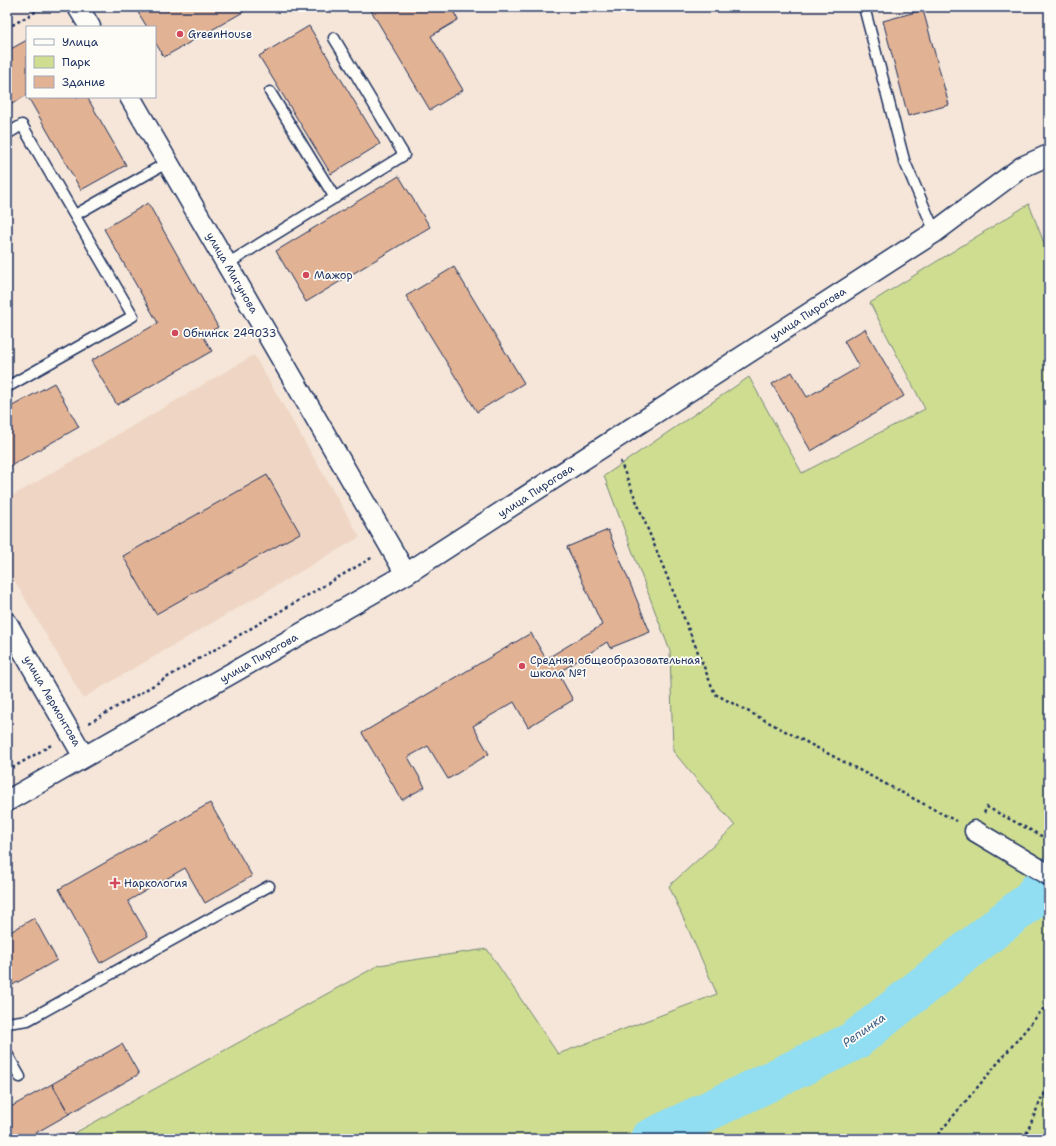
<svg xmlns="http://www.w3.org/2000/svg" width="1056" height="1146" font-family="'Shantell Sans',sans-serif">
<rect width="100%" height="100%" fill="#f5e6d9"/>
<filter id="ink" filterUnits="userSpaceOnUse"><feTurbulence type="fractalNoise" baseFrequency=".025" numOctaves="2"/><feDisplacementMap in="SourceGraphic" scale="8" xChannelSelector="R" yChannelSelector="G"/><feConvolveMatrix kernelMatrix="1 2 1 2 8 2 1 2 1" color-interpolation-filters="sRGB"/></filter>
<g filter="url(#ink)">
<path fill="#efd6c4" d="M 254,355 L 360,537 L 83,698 L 7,568 L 7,499 Z"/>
<path fill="#cfdd91" stroke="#758678" d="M 1029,204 L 1049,256 L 1049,1139 L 64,1139 L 379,965 L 487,949 L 558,1054 L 717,994 L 669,886 L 735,826 L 673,751 L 670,651 L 604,476 L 749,377 L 802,473 L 925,409 L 870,303 Z"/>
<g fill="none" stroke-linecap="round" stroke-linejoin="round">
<path stroke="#91ddf1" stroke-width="40" d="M 650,1139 L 854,1041 L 1030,901 L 1049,877"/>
</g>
<path fill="#e2b294" stroke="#1b2f5e" d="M 140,7 L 252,7 L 164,57 L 155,42 L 155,27 L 147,27 L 136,9 Z
M 369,7 L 451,7 L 458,20 L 431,36 L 463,90 L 430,110 Z
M 923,10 L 949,105 L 908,116 L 883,21 Z
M 309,26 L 380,144 L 331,174 L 259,56 Z
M 27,40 L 27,95 L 7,107 L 7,51 Z
M 28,97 L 87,97 L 126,165 L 81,190 Z
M 399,176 L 430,227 L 306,302 L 276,251 Z
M 148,203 L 218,327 L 203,336 L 212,351 L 117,405 L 91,361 L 158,323 L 104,229 Z
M 454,267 L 524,383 L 477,412 L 406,296 Z
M 865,329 L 904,396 L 811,451 L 772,384 L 792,372 L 807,397 L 859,367 L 844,341 Z
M 54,383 L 79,427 L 7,468 L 7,409 Z
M 267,475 L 300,533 L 156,614 L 123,556 Z
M 608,530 L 650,632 L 610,648 L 607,642 L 558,673 L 573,700 L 528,727 L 514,702 L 473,726 L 489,754 L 448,779 L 428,746 L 408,757 L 425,787 L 402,800 L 362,733 L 531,633 L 546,659 L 602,625 L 567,547 Z
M 210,803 L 252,876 L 205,903 L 185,868 L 128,901 L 148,936 L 100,963 L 59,889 Z
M 34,918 L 57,960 L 9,987 L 7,983 L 7,934 Z
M 122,1044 L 139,1074 L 69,1114 L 52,1084 Z
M 52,1084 L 69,1114 L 25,1139 L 7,1139 L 7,1109 Z"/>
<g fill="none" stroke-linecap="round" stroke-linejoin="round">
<g stroke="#1b2f5e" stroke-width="13">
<path id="lane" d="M 864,7 L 904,160 L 935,232
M 270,92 L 335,198
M 7,134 L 22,125 L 133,316 L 7,387
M 75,215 L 168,162
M 227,264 L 404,155 L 334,38
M 7,1023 L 28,1020 L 269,886
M 7,1054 L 20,1077"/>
</g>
<g stroke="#1b2f5e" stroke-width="23">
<path id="street" d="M 78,7 L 90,27
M 130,97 L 406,574
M 7,623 L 84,757
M 7,801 L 406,574 L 935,232 L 1022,167 L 1049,155
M 975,831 L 1049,875"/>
</g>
<path stroke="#1b2f5e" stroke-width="2.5" stroke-dasharray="3 3" stroke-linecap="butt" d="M 7,28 L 44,7
M 620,461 L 715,694 L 956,821
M 89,723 L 373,557
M 7,771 L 53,744
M 984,813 L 987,807 L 1049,840
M 934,1139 L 1049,1002
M 1024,1139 L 1042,1097 L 1049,1090"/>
<use href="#lane" stroke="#fdfcf7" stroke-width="10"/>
<use href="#street" stroke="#fdfcf7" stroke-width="20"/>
</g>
</g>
<g fill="#d1495b" stroke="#fdfcf7" stroke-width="1.5">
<circle cx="180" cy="34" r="4"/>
<circle cx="306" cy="275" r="4"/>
<circle cx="175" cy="333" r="4"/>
<circle cx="522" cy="666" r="4"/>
<path d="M113 877h4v4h4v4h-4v4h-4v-4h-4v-4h4z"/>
</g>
<g text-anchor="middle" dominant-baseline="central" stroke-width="3.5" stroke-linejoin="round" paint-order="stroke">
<g font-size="11" fill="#1b2f5e" stroke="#fdfcf7" text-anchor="start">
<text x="188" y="34">GreenHouse</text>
<text x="314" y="275">Мажор</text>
<text x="183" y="333">Обнинск 249033</text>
<text x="530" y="660">Средняя общеобразовательная<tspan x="530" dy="13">школа №1</tspan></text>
<text x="124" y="883">Наркология</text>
</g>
<g font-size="11" fill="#1b2f5e" stroke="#fdfcf7">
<text transform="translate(232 273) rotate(60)">улица Мигунова</text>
<text transform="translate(808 314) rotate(-33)">улица Пирогова</text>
<text transform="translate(536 491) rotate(-33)">улица Пирогова</text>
<text transform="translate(259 658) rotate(-30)">улица Пирогова</text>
<text transform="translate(52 701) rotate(60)">улица Лермонтова</text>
</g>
<g font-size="12" font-style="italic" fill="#385a83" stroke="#fdfcf7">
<text transform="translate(864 1030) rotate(-35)">Репинка</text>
</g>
</g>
<rect width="1056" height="1146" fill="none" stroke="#fdfcf7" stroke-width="24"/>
<rect x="12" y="12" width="1032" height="1122" fill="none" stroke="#1b2f5e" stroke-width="1.5" filter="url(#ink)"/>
<rect x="26" y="26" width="130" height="72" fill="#fdfcf7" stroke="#a3aaba"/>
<rect x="34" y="39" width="20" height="6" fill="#fdfcf7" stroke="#a3aaba"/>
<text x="62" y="46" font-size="12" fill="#1b2f5e">Улица</text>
<rect x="34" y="56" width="20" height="12" fill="#cfdd91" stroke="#a3aaba"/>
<text x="62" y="66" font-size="12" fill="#1b2f5e">Парк</text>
<rect x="34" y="76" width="20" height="12" fill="#e2b294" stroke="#a3aaba"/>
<text x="62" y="86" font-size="12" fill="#1b2f5e">Здание</text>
</svg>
